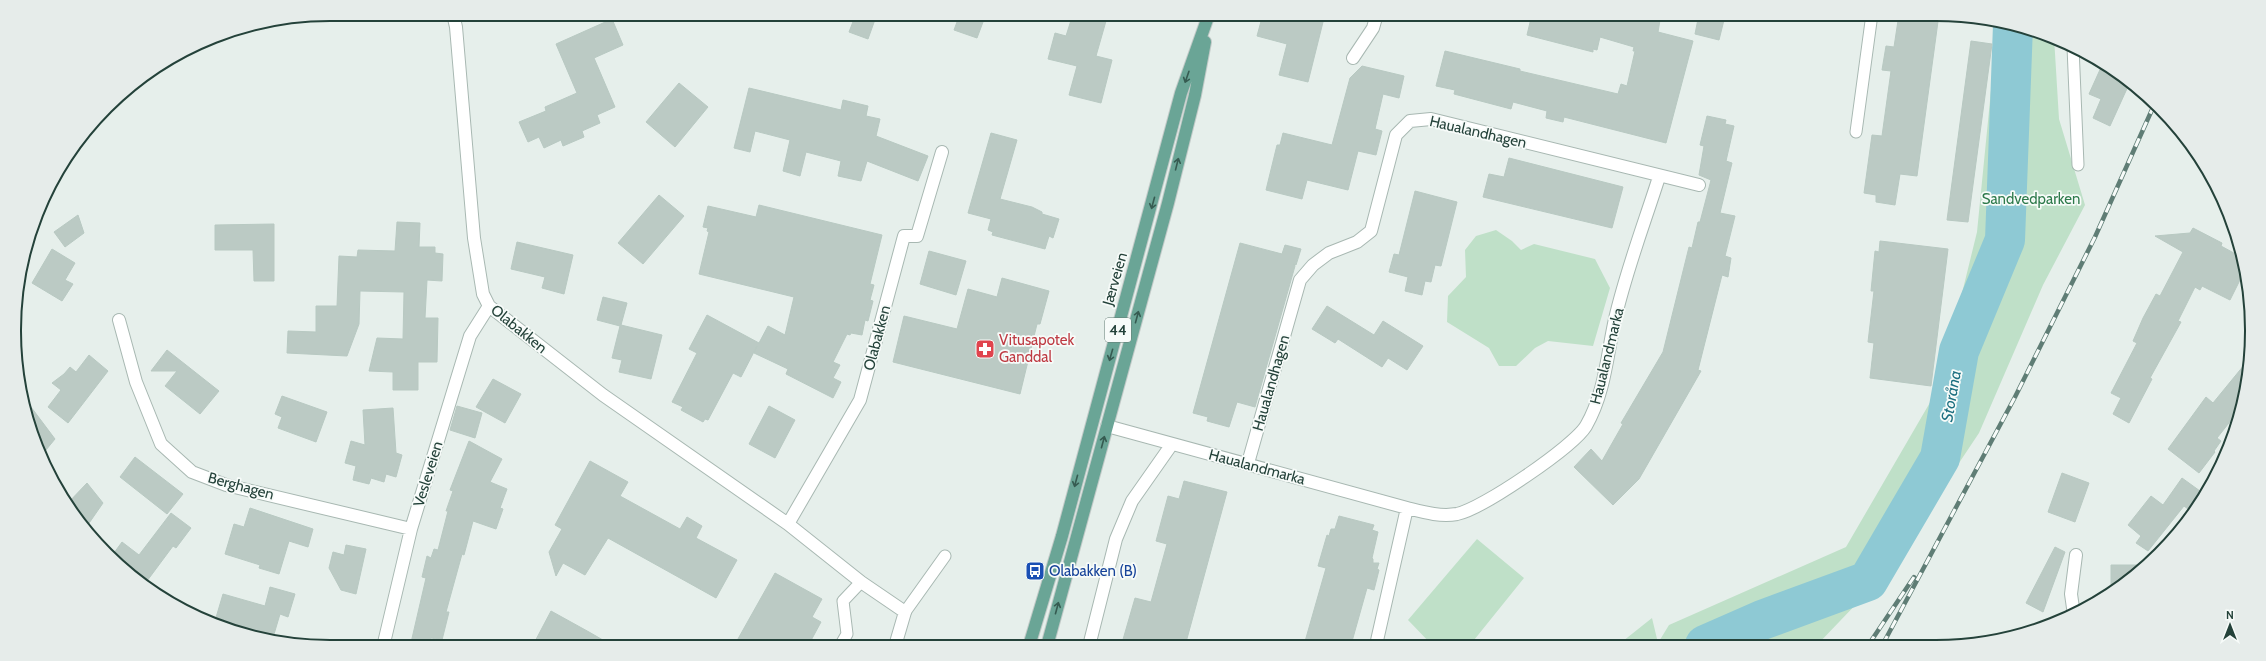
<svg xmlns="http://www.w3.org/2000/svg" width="2266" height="661" font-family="Cabin,sans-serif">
<rect width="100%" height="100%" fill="#e6efeb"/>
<path fill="#bfe0c8" d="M 1998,20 L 2054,37 L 2059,119 L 2085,205 L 2043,285 L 1979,433 L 1885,574 L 1817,645 L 1618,645 L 1652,618 L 1658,643 L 1669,625 L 1846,547 L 1939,387 L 1977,232 Z
M 1496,230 L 1512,241 L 1521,250 L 1534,244 L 1595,259 L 1610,288 L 1593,346 L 1548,341 L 1535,348 L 1516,366 L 1499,366 L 1489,348 L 1447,322 L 1448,296 L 1466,277 L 1465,250 L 1476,236 Z
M 1477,539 L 1524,578 L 1470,645 L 1432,645 L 1408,620 Z"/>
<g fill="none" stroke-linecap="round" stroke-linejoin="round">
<path stroke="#8ec9d4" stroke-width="40" d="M 1705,645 L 1762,620 L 1868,581 L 1940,458 L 1959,351 L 2005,240 L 2013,25"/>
</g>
<path fill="#bbcac4" stroke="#b8c9c2" d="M 856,14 L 877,14 L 868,39 L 849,32 Z
M 960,14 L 986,14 L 977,38 L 954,30 Z
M 1073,14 L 1108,14 L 1096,56 L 1112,60 L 1101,103 L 1069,95 L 1077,66 L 1048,59 L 1055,33 L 1066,36 Z
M 1263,14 L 1325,14 L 1308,82 L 1279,75 L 1287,44 L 1257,36 Z
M 1532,14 L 1661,14 L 1658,32 L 1693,41 L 1666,143 L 1564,117 L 1563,122 L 1546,118 L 1547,111 L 1513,102 L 1511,109 L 1454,94 L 1455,90 L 1436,86 L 1445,51 L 1520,69 L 1520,71 L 1618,94 L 1621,84 L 1627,86 L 1635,51 L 1633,51 L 1634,47 L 1600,37 L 1597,50 L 1593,49 L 1593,52 L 1527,35 Z
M 1699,14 L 1724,20 L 1719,40 L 1695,34 Z
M 1899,14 L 1939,14 L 1917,176 L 1900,174 L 1895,205 L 1876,202 L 1876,195 L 1864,193 L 1872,135 L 1882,136 L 1891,71 L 1882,70 L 1886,46 L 1894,47 Z
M 612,19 L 623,45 L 594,58 L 615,107 L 597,115 L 600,123 L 582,131 L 584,137 L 563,146 L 561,140 L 544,148 L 539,137 L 528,142 L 519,122 L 546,111 L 545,107 L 577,93 L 556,44 Z
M 1971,41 L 1992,44 L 1968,222 L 1947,220 Z
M 2103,63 L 2130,82 L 2110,126 L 2093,118 L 2101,99 L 2089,94 Z
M 1362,66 L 1404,76 L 1399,98 L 1383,94 L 1375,129 L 1382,131 L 1376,155 L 1358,151 L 1348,190 L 1307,180 L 1302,199 L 1266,190 L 1277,145 L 1280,145 L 1283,133 L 1332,145 L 1350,78 Z
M 679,83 L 708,107 L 675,147 L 646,122 Z
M 749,88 L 841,110 L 843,100 L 868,106 L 866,116 L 880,119 L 876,136 L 928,156 L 918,181 L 867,161 L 861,181 L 838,176 L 841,161 L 806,152 L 800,176 L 783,171 L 790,140 L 755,131 L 750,152 L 734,148 Z
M 1707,116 L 1726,120 L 1725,124 L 1734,126 L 1726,161 L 1732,163 L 1731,167 L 1720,213 L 1735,216 L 1725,256 L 1731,258 L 1728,277 L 1722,275 L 1698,370 L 1701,371 L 1639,479 L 1613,505 L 1574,467 L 1591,449 L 1602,461 L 1623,424 L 1621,423 L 1663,352 L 1689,247 L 1692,248 L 1698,222 L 1700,222 L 1711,180 L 1699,175 L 1704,146 L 1700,145 Z
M 991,133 L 1017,140 L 1000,199 L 1032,207 L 1042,212 L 1042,214 L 1059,219 L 1053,238 L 1049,236 L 1045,249 L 992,235 L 993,232 L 988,230 L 991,219 L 968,213 Z
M 1509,158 L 1623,187 L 1612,228 L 1483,197 L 1489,174 L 1504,177 Z
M 1415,191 L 1457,202 L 1441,266 L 1435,265 L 1431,282 L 1425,281 L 1422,295 L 1405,291 L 1408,277 L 1389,272 L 1394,254 L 1399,255 Z
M 659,195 L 684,216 L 643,264 L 618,243 Z
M 759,205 L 882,235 L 870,284 L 874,285 L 870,300 L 873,301 L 868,321 L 865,320 L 862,335 L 851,333 L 850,335 L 847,334 L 833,362 L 840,365 L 833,378 L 841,382 L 833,398 L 786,374 L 788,369 L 754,353 L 757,346 L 741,377 L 733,373 L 708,420 L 705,419 L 703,422 L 681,410 L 683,407 L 672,402 L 697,353 L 689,349 L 707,315 L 759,343 L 768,326 L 785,335 L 794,297 L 699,274 L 709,232 L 707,231 L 708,228 L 703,227 L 708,206 L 756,217 Z
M 78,215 L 84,233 L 65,247 L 54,232 Z
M 397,222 L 420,223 L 419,247 L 435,247 L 435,253 L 443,254 L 442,281 L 427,280 L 425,318 L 438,318 L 437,362 L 418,362 L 418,390 L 393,390 L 393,372 L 369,371 L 377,338 L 403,339 L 404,292 L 360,291 L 359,324 L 347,356 L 287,353 L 288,331 L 316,332 L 316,306 L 337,306 L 339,256 L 357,257 L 358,250 L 395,251 Z
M 274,224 L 274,281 L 254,281 L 253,250 L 215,250 L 215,225 Z
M 2193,228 L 2222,243 L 2221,246 L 2243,258 L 2246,268 L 2230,300 L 2202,286 L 2200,290 L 2195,287 L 2178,321 L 2181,322 L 2150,378 L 2152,379 L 2129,423 L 2113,414 L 2121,398 L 2111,393 L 2137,343 L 2133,341 L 2143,318 L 2156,294 L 2160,296 L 2183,252 L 2155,236 L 2190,233 Z
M 1880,241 L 1948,249 L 1931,386 L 1870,378 L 1874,343 L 1868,342 L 1874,291 L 1871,291 L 1875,251 L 1879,252 Z
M 517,242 L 573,255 L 564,294 L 542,288 L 545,277 L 511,269 Z
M 1240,243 L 1282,254 L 1285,245 L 1301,249 L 1296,265 L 1293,264 L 1295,266 L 1255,407 L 1237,402 L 1229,427 L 1207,421 L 1208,417 L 1193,413 Z
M 52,249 L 75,263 L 65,280 L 73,284 L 62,301 L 32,283 Z
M 929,251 L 966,261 L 956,295 L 920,284 Z
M 1002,278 L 1049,291 L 1040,324 L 1037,324 L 1020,394 L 893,362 L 904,316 L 957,329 L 968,289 L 997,297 Z
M 603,297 L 627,303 L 621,325 L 662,335 L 651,379 L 619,372 L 622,360 L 612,358 L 620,326 L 597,320 Z
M 1327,306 L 1374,335 L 1383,321 L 1423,346 L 1407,370 L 1388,358 L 1382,367 L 1338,339 L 1335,343 L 1312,329 Z
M 167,350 L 219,391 L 200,414 L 165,386 L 177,371 L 151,371 Z
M 89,355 L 108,371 L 68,423 L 48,407 L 61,390 L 52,383 L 64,374 L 70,367 L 76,372 Z
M 2249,359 L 2246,392 L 2240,409 L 2217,438 L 2221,441 L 2214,451 L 2215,452 L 2199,473 L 2168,449 L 2206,397 L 2213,403 Z
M 493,379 L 521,394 L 505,423 L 476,407 Z
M 282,396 L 327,412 L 316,442 L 278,428 L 282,417 L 275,414 Z
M 25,399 L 55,439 L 41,456 L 25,413 Z
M 457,406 L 482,413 L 475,438 L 450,430 Z
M 769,406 L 795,420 L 775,458 L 749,444 Z
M 393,408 L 396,453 L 402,455 L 396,477 L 386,474 L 384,482 L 371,478 L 369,484 L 353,480 L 356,466 L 345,463 L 351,441 L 365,445 L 363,410 Z
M 469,441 L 502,459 L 490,482 L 507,489 L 500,508 L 503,509 L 496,529 L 473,521 L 464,555 L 462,554 L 446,612 L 449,612 L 442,640 L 431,638 L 429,647 L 410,647 L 426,578 L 422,577 L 427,556 L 431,558 L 434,549 L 438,550 L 448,511 L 446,511 L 453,491 L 450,490 Z
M 135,457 L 183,494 L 167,514 L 120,477 Z
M 590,461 L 628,482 L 620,496 L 680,529 L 687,517 L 702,526 L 696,538 L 737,560 L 716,598 L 608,538 L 585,575 L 563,563 L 556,576 L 549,552 L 562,529 L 555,525 Z
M 2062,473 L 2089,483 L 2075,522 L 2048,512 Z
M 2182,478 L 2200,491 L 2188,509 L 2184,506 L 2148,551 L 2136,543 L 2141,536 L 2128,525 L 2151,496 L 2163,505 Z
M 1184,481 L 1227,492 L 1185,646 L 1132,646 L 1122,643 L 1135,598 L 1151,602 L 1167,544 L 1156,541 L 1168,496 L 1179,499 Z
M 87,483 L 103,503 L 85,529 L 67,504 Z
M 250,508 L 313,529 L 308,547 L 289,541 L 279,574 L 259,568 L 260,565 L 225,554 L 234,524 L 244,527 Z
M 171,513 L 191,528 L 176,548 L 173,546 L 144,585 L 122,568 L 111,557 L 122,542 L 139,555 Z
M 1339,516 L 1374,525 L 1372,530 L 1378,532 L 1372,558 L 1373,559 L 1373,563 L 1379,563 L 1377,569 L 1379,570 L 1374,590 L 1367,588 L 1351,645 L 1304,645 L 1326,568 L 1318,566 L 1327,535 L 1329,536 L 1331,529 L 1335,529 Z
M 346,545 L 366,549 L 356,594 L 341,590 L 329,568 L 333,552 L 344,555 Z
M 2055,547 L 2065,552 L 2043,612 L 2026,603 Z
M 2111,565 L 2147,565 L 2111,591 Z
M 775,573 L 822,599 L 812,617 L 821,622 L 808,646 L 734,646 Z
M 270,587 L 295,594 L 288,617 L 280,614 L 272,641 L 215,621 L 223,594 L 265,606 Z
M 551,611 L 589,632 L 615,647 L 532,647 Z"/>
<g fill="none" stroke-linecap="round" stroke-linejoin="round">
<g stroke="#a8b8b2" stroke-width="13">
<path id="service" d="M 2073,47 L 2078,165
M 1856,132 L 1872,14
M 905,612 L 945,556
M 840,646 L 847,634 L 843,601 L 861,582"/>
</g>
<g stroke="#a8b8b2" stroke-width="14">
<path id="minor" d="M 453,14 L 456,27 L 474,238 L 483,294 L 489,306 L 603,395 L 788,524 L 861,582 L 905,612 L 895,646
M 1353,58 L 1373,28 L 1377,14
M 119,320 L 136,382 L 161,444 L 192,472 L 226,485 L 411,529
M 1107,426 L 1407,508 C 1423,512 1440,517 1457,514 C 1482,509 1573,447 1586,426 C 1605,393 1607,355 1615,319 C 1626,271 1644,224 1659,177
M 1248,463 L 1300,280 L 1313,265 L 1329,253 L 1357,242 L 1371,231 L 1396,135 L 1410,121 L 1431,119 L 1699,185
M 788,524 L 860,400 L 904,236 L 917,236 L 942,152
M 2074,615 L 2071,594 L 2076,555
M 1376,645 L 1407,508
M 1089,646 L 1116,539 L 1132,501 L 1172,444
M 383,647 L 411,529 L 470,336 L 489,306"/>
</g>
<g stroke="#c2cac8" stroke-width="14">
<path id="primary" d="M 1029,646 L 1062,536 L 1181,93 L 1209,14
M 1047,646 L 1168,203 L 1195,95 L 1205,42"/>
</g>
<use href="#service" stroke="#fff" stroke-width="11"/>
<use href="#minor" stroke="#fff" stroke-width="12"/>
<use href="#primary" stroke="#6aa596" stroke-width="12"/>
<g stroke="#5f7d75" stroke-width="4.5">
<path id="rail" d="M 1869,644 L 1914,577
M 1883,644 L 2015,397 L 2095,237 L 2155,103"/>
</g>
<use href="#rail" stroke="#f7fbf9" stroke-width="3" stroke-dasharray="9" stroke-linecap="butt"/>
</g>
<defs><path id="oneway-shaft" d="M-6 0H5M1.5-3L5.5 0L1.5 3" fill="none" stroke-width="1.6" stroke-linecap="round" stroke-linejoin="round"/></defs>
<g stroke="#365b51">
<use href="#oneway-shaft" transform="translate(1187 77) rotate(109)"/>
<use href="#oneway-shaft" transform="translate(1177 164) rotate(-76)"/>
<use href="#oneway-shaft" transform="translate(1153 203) rotate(105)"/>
<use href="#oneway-shaft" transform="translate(1137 317) rotate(-75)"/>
<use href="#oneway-shaft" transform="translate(1111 355) rotate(106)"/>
<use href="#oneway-shaft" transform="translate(1103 442) rotate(-75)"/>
<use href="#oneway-shaft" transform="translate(1076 481) rotate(105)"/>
<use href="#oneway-shaft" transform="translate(1057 608) rotate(-75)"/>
</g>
<defs>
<g id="pharmacy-square" transform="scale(1)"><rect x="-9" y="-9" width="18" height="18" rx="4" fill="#e0444e" stroke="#f7fbf9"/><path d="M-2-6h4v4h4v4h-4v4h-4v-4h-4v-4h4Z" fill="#fff"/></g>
<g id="bus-square" transform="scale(1)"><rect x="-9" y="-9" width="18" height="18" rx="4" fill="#1a4fb4" stroke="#f7fbf9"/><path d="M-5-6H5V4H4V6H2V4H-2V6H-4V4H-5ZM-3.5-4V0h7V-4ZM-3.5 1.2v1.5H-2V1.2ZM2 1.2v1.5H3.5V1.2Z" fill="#fff"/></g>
</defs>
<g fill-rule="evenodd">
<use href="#pharmacy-square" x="985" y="349"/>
<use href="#bus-square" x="1035" y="571"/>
</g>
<g text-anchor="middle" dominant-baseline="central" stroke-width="3.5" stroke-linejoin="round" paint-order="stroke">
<rect fill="#f7fbf9" stroke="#637a73" stroke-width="1" x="1105" y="318" width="26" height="24" rx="3"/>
<g font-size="14" font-weight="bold" fill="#24423a">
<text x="1118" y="330">44</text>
</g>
<g font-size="15" fill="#24423a" stroke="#f7fbf9">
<text transform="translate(1478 132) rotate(13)">Haualandhagen</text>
<text transform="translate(1115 279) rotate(-74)">Jærveien</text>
<text transform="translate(519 329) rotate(39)">Olabakken</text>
<text transform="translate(877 338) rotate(-75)">Olabakken</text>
<text transform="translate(1607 356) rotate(-76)">Haualandmarka</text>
<text transform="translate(1271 383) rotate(-74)">Haualandhagen</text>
<text transform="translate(1257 467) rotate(15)">Haualandmarka</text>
<text transform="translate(428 474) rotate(-73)">Vesleveien</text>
<text transform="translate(241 486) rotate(15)">Berghagen</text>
</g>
<g font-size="15" fill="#2d7a4b" stroke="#f7fbf9">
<text x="2031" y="199">Sandvedparken</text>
</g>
<g font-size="15" fill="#be3a42" stroke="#f7fbf9" text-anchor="start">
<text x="999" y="340">Vitusapotek<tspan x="999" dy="17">Ganddal</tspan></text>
</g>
<g font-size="15" fill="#164399" stroke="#f7fbf9" text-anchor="start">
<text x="1049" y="571">Olabakken (B)</text>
</g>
<g font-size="16" font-style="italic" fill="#1c6f80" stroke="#f7fbf9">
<text transform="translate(1951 396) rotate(-80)">Storåna</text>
</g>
</g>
<path d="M0 0H2266V661H0ZM330 21H1936A309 309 0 0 1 2245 330V331A309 309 0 0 1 1936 640H330A309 309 0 0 1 21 331V330A309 309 0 0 1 330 21Z" fill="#e6ecea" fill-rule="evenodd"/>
<path fill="none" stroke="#24423a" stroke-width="2" d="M330 21H1936A309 309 0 0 1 2245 330V331A309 309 0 0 1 1936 640H330A309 309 0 0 1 21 331V330A309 309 0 0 1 330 21Z"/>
<g transform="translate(2230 625)" stroke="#f7fbf9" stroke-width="3" paint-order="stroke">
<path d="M0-3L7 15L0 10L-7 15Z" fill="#24423a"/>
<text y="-6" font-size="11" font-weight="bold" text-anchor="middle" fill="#24423a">N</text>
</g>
</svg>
